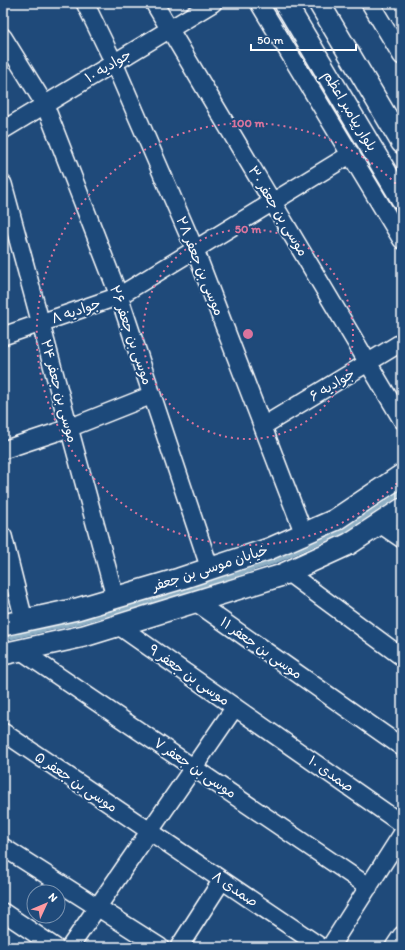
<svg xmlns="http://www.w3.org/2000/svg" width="405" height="950" font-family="Itim,'Playpen Sans Arabic',sans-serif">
<rect width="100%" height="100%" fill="#1f4a7a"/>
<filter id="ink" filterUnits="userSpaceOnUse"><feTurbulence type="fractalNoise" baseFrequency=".025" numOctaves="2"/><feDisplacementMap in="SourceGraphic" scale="8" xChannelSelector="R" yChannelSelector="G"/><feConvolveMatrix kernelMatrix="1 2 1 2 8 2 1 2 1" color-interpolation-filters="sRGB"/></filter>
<g filter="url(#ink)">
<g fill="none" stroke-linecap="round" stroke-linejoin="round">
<path stroke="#8eafc4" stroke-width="4" d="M 3,639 L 80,622 L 183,592 L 274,562 L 342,532 L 402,492"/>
<g stroke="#fff" stroke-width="20">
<path id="minor" d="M 85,3 L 114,63 L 195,250 L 304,534
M 154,3 L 402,420
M 259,3 L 402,240
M 370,3 L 402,56
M 3,37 L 45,105 L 119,296 L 210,569
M 3,130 L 213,3
M 3,184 L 115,597
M 3,336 L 119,296 L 351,154
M 263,426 L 402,342
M 3,450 L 69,428 L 152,395
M 380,524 L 402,539
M 3,536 L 24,620
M 287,572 L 402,657
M 197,603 L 402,747
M 119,626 L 402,824
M 20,650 L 369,887
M 3,732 L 321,947
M 3,847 L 160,947
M 3,912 L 55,947
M 70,947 L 235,707
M 179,947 L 222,880
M 330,947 L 402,834
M 394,947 L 402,935"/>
</g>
<g stroke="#fff" stroke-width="24">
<path id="major" d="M 285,3 L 402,199
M 319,3 L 402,143
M 3,625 L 77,609 L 179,579 L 269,549 L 335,520 L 402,475
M 3,654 L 84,636 L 279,576 L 349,544 L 402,509"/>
</g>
<use href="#minor" stroke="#1f4a7a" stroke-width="17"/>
<use href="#major" stroke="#1f4a7a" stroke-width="21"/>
</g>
</g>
<g fill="none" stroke="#da749d" stroke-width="2" stroke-dasharray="2 4">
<circle cx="248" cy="334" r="105"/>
<path d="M401 479A211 211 0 1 1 401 189"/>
</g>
<g text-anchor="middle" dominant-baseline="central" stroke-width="4" stroke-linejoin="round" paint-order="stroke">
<g font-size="14" fill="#fff" stroke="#1f4a7a">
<text transform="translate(108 66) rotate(-31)">جوادیه ۱۰</text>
<text transform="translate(350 111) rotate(59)">بلوار پیامبر اعظم</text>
<text transform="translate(278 211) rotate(59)">موسی بن جعفر ۳۰</text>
<text transform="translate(200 266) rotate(68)">موسی بن جعفر ۲۸</text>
<text transform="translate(76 311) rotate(-19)">جوادیه ۸</text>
<text transform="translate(131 335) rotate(71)">موسی بن جعفر ۲۶</text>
<text transform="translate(332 385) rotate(-31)">جوادیه ۶</text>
<text transform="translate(59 391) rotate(75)">موسی بن جعفر ۲۴</text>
<text transform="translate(210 568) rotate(-18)">خیابان موسی بن جعفر</text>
<text transform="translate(261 648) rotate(35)">موسی بن جعفر ۱۱</text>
<text transform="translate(189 675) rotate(35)">موسی بن جعفر ۹</text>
<text transform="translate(195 768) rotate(34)">موسی بن جعفر ۷</text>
<text transform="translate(331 774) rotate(35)">صمدی ۱۰</text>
<text transform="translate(76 782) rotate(34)">موسی بن جعفر ۵</text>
<text transform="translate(235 889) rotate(34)">صمدی ۸</text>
</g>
</g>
<circle cx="248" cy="334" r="6" fill="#da749d" stroke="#1f4a7a" stroke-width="2"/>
<g font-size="12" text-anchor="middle" font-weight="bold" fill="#da749d" stroke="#1f4a7a" stroke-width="4" stroke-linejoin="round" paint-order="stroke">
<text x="248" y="127">100 m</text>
<text x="248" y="233">50 m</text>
</g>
<rect width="405" height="950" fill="none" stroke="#1f4a7a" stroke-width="16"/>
<rect x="8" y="8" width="389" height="934" fill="none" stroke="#fff" stroke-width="1.5" filter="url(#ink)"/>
<g transform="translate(46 904) rotate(46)"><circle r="19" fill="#1f4a7a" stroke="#7992af"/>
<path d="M0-3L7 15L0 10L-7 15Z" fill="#ff9aa2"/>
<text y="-6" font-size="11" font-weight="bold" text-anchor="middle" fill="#ffffff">N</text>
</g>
<path d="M251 44v6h105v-6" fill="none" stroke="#ffffff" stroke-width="2"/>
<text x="257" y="44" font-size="12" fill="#ffffff" stroke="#1f4a7a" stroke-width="3" paint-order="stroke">50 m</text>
</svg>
